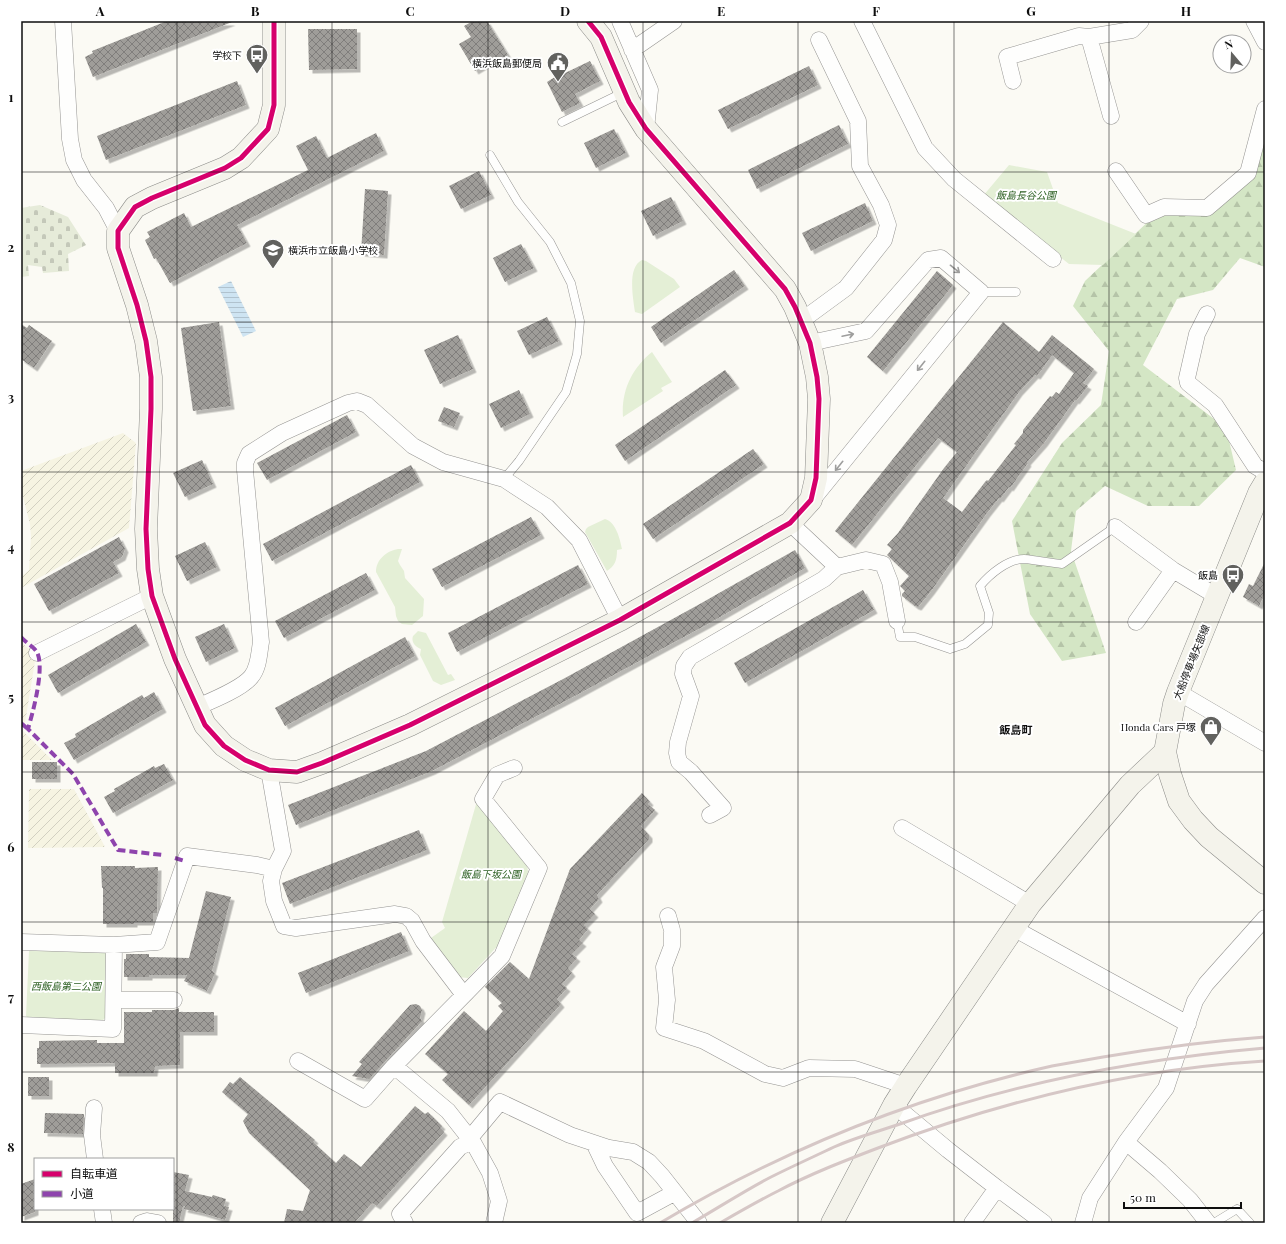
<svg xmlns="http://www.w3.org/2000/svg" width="1286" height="1244" font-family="'Playfair Display','Noto Sans JP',serif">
<defs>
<pattern id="farmland-furrows" width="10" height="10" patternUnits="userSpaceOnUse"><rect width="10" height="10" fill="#f6f4e2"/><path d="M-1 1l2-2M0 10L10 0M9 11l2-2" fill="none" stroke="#d2d0c1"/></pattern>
<pattern id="forest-firs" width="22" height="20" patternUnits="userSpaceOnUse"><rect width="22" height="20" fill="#d4e6c5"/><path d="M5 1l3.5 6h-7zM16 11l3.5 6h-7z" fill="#b5c4a8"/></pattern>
<pattern id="cemetery-stones" width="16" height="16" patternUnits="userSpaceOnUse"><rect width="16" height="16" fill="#e6ebd9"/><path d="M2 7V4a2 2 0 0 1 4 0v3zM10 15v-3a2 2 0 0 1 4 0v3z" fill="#c4c8b9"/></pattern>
<pattern id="water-rules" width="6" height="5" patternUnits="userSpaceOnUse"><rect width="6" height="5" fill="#cee4f2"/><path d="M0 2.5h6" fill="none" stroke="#b0c2ce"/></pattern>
<pattern id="building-cross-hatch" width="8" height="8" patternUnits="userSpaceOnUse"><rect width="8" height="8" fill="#9f9d99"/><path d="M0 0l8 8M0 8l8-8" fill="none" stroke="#807e7b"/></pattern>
<filter id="shadow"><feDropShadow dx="3.5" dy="3.5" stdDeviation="0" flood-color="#0004"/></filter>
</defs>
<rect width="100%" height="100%" fill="#fbfaf4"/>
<path fill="url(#farmland-furrows)" d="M 123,433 L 136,443 L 129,528 L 21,588 L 21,577 L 29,570 L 31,537 L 30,524 L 21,489 L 21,471 Z
M 23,644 L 29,649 L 35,661 L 25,723 L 21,720 L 21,645 Z
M 21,729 L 52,760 L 21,760 Z
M 29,789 L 74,789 L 105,847 L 28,848 Z"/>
<path fill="url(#forest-firs)" d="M 1265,119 L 1265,267 L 1240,258 L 1213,290 L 1177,299 L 1143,365 L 1226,428 L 1236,470 L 1199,506 L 1148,506 L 1105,486 L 1076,511 L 1071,551 L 1106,653 L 1062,661 L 1030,614 L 1012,521 L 1062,443 L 1101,405 L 1109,351 L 1073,306 L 1085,281 L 1153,217 L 1208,210 L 1249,175 Z"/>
<path fill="url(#cemetery-stones)" d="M 40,205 L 68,217 L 86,245 L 68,254 L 69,271 L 43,273 L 42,267 L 28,265 L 29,276 L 21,277 L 21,208 Z"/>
<path fill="#e4efd6" d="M 1009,165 L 1047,172 L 1058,203 L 1136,234 L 1103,265 L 1069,264 L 983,196 Z
M 642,260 L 646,261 L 674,279 L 680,287 L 642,314 L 635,312 C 633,298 627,267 642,260 Z
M 652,352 L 672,382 L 661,388 L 663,391 L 623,417 C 621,391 632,368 652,352 Z
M 605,519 C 616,522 620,539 622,549 L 617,550 C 617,560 615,566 607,571 L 585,532 L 586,529 L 588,527 Z
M 398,549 L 402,549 L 398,561 L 400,565 L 404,571 L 405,578 L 424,599 L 423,616 L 412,625 L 402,624 L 398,621 L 396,616 L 395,607 L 376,572 C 376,559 387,551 398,549 Z
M 418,631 L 426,633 L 448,675 L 451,674 L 455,680 L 441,685 L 433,681 L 420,655 L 421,649 C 415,647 411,642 413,636 Z
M 477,801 L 527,864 L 528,872 L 503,940 L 468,978 L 458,977 L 431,938 L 445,928 L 442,922 Z
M 29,951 L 107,952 L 106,1017 L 102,1021 L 31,1020 L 26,1016 Z"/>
<path fill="url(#water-rules)" d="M 231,281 L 256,331 L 243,337 L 218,287 Z"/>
<path fill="url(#building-cross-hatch)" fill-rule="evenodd" filter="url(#shadow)" d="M 167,21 L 232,22 L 93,77 L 85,57 L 93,53 L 92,51 Z
M 473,21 L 487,21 L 508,55 L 492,65 L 490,62 L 475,71 L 459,44 L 471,37 L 464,26 Z
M 308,29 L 357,29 L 357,69 L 309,70 Z
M 590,61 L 600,81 L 575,94 L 580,103 L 562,112 L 547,82 L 558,75 L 565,73 Z
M 809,66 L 818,85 L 728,129 L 718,110 Z
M 237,81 L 246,105 L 106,160 L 97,136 Z
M 839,125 L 848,144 L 757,189 L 748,170 Z
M 614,129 L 626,153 L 596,168 L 584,143 Z
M 376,133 L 384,151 L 237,225 L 247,243 L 170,283 L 156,258 L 154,259 L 145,240 L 150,237 L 147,232 L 184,213 L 191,227 L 308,170 L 296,146 L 316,136 L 327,158 Z
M 479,171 L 491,195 L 461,209 L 449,186 Z
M 365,189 L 388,191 L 384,255 L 361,253 Z
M 671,197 L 683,221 L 653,236 L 641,211 Z
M 865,203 L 873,221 L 811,251 L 802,233 Z
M 521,244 L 534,268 L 505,282 L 493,258 Z
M 734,270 L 745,286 L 661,343 L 651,327 Z
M 937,271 L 953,285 L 883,371 L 867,357 Z
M 547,317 L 559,341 L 529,355 L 517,331 Z
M 219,322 L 231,406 L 193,411 L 181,328 Z
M 1003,322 L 1039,352 L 1052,335 L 1094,369 L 1083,383 L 1088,386 L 1076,401 L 1075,400 L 1044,443 L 1027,462 L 1028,463 L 1010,488 L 1009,487 L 1000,499 L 999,498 L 987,513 L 931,591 L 918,607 L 915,606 L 902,596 L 902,594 L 905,591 L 900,586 L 909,576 L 887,555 L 892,549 L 887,545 L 898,533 L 944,468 L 957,452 L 938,438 L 852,545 L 835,531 ZM 1052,355 L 1074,373 L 1059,394 L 1056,392 L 1052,397 L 1050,396 L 1023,430 L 1023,433 L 1014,444 L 1016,445 L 988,481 L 987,480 L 985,482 L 962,512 L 943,498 L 1019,392 L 1035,375 L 1037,376 Z
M 21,324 L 27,328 L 29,325 L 52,341 L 34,368 L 21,359 Z
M 458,335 L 473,369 L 440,384 L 424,350 Z
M 725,370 L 736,385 L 625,461 L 615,445 Z
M 519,390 L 530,414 L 501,428 L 489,404 Z
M 444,407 L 460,413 L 454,427 L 438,421 Z
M 347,415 L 356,432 L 267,480 L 257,463 Z
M 753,449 L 764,464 L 653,539 L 643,524 Z
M 202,460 L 213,484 L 185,497 L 173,473 Z
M 411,465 L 420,482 L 272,561 L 263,544 Z
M 531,517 L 541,535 L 442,587 L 432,569 Z
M 119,537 L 125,549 L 122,557 L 113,562 L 119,573 L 49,611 L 34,584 Z
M 205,542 L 217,567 L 187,581 L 175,556 Z
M 795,550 L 805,568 L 706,625 L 571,698 L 432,771 L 296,825 L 288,805 L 426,751 L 565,678 L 698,605 Z
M 1265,562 L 1265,593 L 1259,606 L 1243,597 L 1249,584 L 1253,586 Z
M 578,565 L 588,584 L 457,652 L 448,633 Z
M 366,573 L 375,590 L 284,638 L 275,621 Z
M 863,590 L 874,610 L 745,683 L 734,663 Z
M 136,624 L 146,642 L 58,693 L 48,675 Z
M 224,624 L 235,648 L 206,662 L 195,637 Z
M 405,637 L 415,656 L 285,726 L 275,708 Z
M 154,692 L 163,709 L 74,760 L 64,743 L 76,737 L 75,734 L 142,695 L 144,698 Z
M 32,762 L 57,762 L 57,779 L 32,779 Z
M 164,764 L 173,780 L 113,813 L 104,797 L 115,791 L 114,789 L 128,781 L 154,766 L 155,768 Z
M 642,793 L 650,802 L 648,804 L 655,810 L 641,826 L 649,835 L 649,839 L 597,895 L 599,899 L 590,909 L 595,914 L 584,925 L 588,929 L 579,940 L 583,943 L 572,954 L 577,958 L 568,968 L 572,973 L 562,984 L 567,988 L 557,999 L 561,1004 L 469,1105 L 442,1080 L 448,1074 L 425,1054 L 464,1011 L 486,1031 L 503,1011 L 498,1006 L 502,1003 L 485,987 L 510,962 L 529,979 L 570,869 Z
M 419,830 L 427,850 L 290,904 L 282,883 Z
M 101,866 L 135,866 L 135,868 L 158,867 L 157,913 L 153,913 L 153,922 L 134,922 L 134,924 L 103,924 L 103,888 L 102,888 Z
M 206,891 L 231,897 L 212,971 L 215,973 L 207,991 L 184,981 L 187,975 L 149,975 L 149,977 L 124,977 L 124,959 L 126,959 L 126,954 L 149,954 L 149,957 L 189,958 Z
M 401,932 L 409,951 L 306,993 L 298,973 Z
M 416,1004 L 420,1006 L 422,1010 L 420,1018 L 422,1021 L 369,1079 L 352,1076 L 362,1064 L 359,1062 L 410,1005 Z
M 179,1008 L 179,1012 L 214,1012 L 214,1032 L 180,1032 L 180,1065 L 155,1066 L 154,1073 L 115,1073 L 115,1063 L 37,1064 L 37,1048 L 39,1048 L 39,1041 L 97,1040 L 97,1043 L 124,1043 L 124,1012 L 152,1012 L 152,1010 L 174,1010 Z
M 28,1077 L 49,1077 L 49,1096 L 28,1096 Z
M 240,1077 L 315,1140 L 313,1142 L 336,1163 L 344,1154 L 361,1167 L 415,1106 L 425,1114 L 428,1112 L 442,1126 L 440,1128 L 444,1132 L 377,1206 L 372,1203 L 354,1223 L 284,1223 L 287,1209 L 303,1211 L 310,1190 L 249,1133 L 243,1121 L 248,1114 L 222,1092 L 230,1082 L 233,1084 Z
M 45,1113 L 84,1114 L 83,1134 L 44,1133 Z
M 173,1172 L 189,1175 L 185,1191 L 212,1197 L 213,1195 L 226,1199 L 224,1206 L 229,1207 L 225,1220 L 202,1213 L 184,1209 L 185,1206 L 183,1206 L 179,1223 L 173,1223 Z
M 35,1179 L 35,1212 L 21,1217 L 21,1184 Z"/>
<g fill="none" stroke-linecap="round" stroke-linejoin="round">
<g stroke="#959492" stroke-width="9">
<path id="lane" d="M 562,122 L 624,92
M 490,155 L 518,202 L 550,242 L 571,283 L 580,321 L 577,354 L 566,392 L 519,461 L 504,479
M 981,292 L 1016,292
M 897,621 L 900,637 L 915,637 L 950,649 L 965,644 L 988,625 L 989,613 L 980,586 C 990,574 1008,559 1024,559 C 1037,560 1050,563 1062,564 L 1115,527
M 1214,1223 L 1237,1209 L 1250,1223"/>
</g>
<g stroke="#959492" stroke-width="17">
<path id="street" d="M 63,21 L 70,139 L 74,160 L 84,180 L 106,208 L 118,231
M 620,21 L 650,90 L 646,129
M 862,21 L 925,148 L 954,179 L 1053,259
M 1254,21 L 1265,42
M 1089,37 L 1111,116
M 632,50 L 674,21
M 1013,81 L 1007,57 L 1079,36 L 1089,37 L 1132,30 L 1141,21
M 1116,171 L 1146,215 L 1164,207 L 1207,208 L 1248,173 L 1265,109
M 1207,314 L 1197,334 L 1187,378 L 1188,383 L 1215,405 L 1255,466 L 1265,472
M 801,321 L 846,288 L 884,240 L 888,225 L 881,205 L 860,166 L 858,121 L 819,40
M 810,343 L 866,331 L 928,260 L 941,258 L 981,292 L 813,499
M 790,523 L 837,567 L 866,560 L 883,564 L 890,582 L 897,621
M 1115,527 L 1173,570 L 1218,597
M 1136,622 L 1173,570
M 37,653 L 152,596
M 1178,692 L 1265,743
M 197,707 C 211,701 241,689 251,677 C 259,668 259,653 261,642 L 245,470 L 245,463 L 249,454 L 282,433 L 348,403 L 357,401 L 367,405 L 413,446 L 443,462 L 504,479 L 547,507 L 579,540 L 620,620
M 269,770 L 283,851 L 274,869 L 271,881 L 274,901 L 284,926 L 296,928 L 395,914 L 406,916 L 412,921 L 423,941 L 464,995 L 394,1066 L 365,1099 L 298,1061
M 710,815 L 723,808 L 691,772 L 679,762 L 677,753 L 678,742 L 691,696 L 683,674 L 684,666 L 690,657 L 824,579 L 837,567
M 902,828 L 1030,904
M 668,916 L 672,930 L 672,946 L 664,967 L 667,1000 L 664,1028 L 704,1041 L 765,1074 L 783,1078 L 809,1068 L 855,1069 L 906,1086
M 1013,928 L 1188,1024
M 21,942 L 114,945 L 157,942 L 187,856 L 257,865 L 274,869
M 464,995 L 502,956 L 539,868 L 483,799 L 497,775 L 514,768
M 114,1000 L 174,1000
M 21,1025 L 113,1029 L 114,945
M 394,1066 L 448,1111 L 474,1144 L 490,1173 L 499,1201 L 494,1223
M 894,1105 L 948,1150 L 997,1188
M 94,1108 L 92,1135 L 95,1159
M 470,1138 L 500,1102 L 570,1135 L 609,1148 L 633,1152 L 649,1162 L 662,1176 L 699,1223
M 1126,1142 L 1160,1171 L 1190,1200 L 1208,1223
M 594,1143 L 605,1166 L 637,1213 L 674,1193
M 102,1209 L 104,1223
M 141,1223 L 147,1221 L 158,1223
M 405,1223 L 400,1214 L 460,1147 L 472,1141
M 972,1223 L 997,1188 L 1044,1223
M 1083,1223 L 1090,1198 L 1126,1142 L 1166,1088 L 1195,1001 L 1206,984 L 1265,918"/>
</g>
<g stroke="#8b8b88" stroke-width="23">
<path id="secondary" d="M 274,21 L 274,105 L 268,129 L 241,158 L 225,168 L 152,198 L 135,207 L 118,231 L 118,248 L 137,305 L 146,341 L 151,377 L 151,409 L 146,529 L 148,569 L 152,596 L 175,659 L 205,725 L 224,746 L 245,760 L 269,770 L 297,772 L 322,763 L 410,725 L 620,620 L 790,523 L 811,500 L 816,478 L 819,399 L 817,377 L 810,343 L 795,307 L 785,289 L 646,129 L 629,102 L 601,37 L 588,21
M 1265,483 L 1259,493 L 1178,692 L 1174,704 L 1165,752 L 1170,774 L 1179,801 L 1193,820 L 1209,837 L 1265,883
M 832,1223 L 894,1105 L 906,1086 L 1030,904 L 1130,785 L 1165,752"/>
</g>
<use href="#lane" stroke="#fefefd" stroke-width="8"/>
<use href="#street" stroke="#fefefd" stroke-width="16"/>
<use href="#secondary" stroke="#f4f3eb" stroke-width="22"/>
<path stroke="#d6c7c6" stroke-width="3" d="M 660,1223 C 781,1151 914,1097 1052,1066 C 1069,1063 1086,1060 1103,1057 C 1156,1048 1211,1041 1265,1037
M 692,1223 C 718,1208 744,1191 771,1177 C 791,1167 813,1157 834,1147 C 854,1138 876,1132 897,1125 C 1016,1082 1139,1059 1265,1048
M 720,1223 C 739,1212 758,1201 778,1191 C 810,1174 844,1161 878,1148 C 1002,1101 1132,1069 1265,1061"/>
<path stroke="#8e44ad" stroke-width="4" stroke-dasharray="8 4" stroke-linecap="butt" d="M 21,637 C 26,643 33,646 37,652 C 45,668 33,712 28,729 L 73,774 L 118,850 L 163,855
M 21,723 L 28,729
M 175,858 L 185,861"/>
<g stroke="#fff" stroke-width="8">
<path id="cycleway" d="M 274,21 L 274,105 L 268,129 L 241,158 L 225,168 L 152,198 L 135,207 L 118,231 L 118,248 L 137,305 L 146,341 L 151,377 L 151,409 L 146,529 L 148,569 L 152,596 L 175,659 L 205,725 L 224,746 L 245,760 L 269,770 L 297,772 L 322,763 L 410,725 L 620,620 L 790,523 L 811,500 L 816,478 L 819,399 L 817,377 L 810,343 L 795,307 L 785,289 L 646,129 L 629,102 L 601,37 L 588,21"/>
</g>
<use href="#cycleway" stroke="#d6006c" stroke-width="5"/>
</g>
<defs><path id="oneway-shaft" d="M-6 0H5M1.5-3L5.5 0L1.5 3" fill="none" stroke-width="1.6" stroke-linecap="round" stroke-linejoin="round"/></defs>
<g stroke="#9e9e9d">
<use href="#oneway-shaft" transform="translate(955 269) rotate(39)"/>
<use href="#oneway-shaft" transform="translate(848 335) rotate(-12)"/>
<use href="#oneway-shaft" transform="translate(921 366) rotate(129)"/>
<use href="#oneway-shaft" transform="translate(839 466) rotate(129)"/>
</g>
<path fill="none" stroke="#0e0e0e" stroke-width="1" stroke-opacity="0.55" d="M 177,21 L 177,1223M 332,21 L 332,1223M 488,21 L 488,1223M 643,21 L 643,1223M 798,21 L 798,1223M 954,21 L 954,1223M 1109,21 L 1109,1223M 21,172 L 1265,172M 21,322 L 1265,322M 21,472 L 1265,472M 21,622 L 1265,622M 21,772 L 1265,772M 21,922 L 1265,922M 21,1072 L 1265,1072"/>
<defs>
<g id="bus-pin" transform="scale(1.15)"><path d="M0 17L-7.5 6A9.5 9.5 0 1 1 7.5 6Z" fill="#61615e" stroke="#fff"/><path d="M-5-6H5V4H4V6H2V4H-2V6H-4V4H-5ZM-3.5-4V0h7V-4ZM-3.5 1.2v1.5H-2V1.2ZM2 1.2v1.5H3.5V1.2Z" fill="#fff"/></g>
<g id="civic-pin" transform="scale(1.15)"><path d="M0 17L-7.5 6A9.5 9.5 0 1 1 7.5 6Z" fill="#61615e" stroke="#fff"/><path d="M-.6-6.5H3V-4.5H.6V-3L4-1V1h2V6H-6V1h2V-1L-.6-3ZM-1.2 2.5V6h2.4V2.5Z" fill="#fff"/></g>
<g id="school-pin" transform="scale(1.15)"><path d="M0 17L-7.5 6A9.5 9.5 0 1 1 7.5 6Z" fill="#61615e" stroke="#fff"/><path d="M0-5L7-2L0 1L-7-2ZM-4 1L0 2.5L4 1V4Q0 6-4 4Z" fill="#fff"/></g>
<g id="shop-pin" transform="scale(1.15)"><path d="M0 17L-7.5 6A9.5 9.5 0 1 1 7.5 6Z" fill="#61615e" stroke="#fff"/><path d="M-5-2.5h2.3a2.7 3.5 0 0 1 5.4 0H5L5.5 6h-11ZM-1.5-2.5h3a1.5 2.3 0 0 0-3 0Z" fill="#fff"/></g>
</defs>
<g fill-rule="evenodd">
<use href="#bus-pin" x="257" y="55"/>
<use href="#civic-pin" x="558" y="63"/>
<use href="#school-pin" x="273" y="250"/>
<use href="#bus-pin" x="1233" y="575"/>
<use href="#shop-pin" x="1211" y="727"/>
</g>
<g text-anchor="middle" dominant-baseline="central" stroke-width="4" stroke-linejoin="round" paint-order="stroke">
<g font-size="10" fill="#0e0e0e" stroke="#fff" text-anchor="end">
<text x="242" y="55">学校下</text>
<text x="542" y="63">横浜飯島郵便局</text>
<text x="288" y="250" text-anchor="start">横浜市立飯島小学校</text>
<text x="1218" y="575">飯島</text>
<text x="1196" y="727">Honda Cars 戸塚</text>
</g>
<g font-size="10" font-style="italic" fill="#2e6124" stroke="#fff">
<text x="1026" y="195">飯島長谷公園</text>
<text x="491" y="874">飯島下坂公園</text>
<text x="66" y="986">西飯島第二公園</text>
</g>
<g font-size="10" fill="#0e0e0e" stroke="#fff">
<text transform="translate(1191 662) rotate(-68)">大船停車場矢部線</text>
</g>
<g font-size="11" font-weight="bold" fill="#0e0e0e" stroke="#fff">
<text x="1016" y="729">飯島町</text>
</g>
</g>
<rect width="1286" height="1244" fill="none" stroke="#ffffff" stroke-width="44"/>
<rect x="34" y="1158" width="140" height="52" fill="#ffffff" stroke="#9f9f9f"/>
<rect x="42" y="1171" width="20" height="6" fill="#d6006c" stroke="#9f9f9f"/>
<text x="70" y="1178" font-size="12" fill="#0e0e0e">自転車道</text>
<rect x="42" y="1191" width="20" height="6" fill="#8e44ad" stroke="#9f9f9f"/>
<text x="70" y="1198" font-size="12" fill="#0e0e0e">小道</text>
<g transform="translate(1232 54) rotate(341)"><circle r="19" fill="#ffffff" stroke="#9f9f9f"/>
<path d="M0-3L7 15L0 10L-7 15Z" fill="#61615e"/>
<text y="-6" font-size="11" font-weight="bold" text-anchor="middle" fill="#0e0e0e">N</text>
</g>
<path d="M1124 1202v6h117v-6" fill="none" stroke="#0e0e0e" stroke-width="2"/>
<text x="1130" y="1202" font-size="12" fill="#0e0e0e" stroke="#ffffff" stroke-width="3" paint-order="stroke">50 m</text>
<rect x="22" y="22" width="1242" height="1200" fill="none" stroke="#0e0e0e" stroke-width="1.5"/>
<g font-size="13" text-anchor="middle" font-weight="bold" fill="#0e0e0e">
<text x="100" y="16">A</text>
<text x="255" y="16">B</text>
<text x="410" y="16">C</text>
<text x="565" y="16">D</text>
<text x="721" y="16">E</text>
<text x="876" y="16">F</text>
<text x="1031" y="16">G</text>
<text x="1186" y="16">H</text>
<text x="11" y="102">1</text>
<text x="11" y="252">2</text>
<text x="11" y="402">3</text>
<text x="11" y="552">4</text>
<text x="11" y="702">5</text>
<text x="11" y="852">6</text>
<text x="11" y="1002">7</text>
<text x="11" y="1152">8</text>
</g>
</svg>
